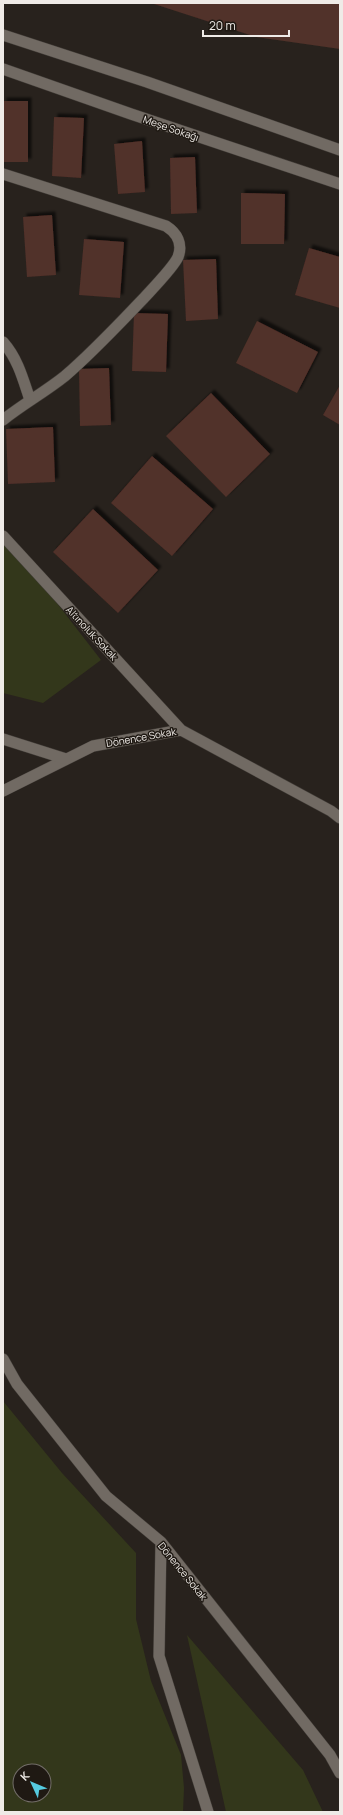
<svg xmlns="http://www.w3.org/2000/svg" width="343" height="1815" font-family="Manrope,sans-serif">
<defs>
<filter id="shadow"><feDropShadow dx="3.5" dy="-3.5" stdDeviation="1" flood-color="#0009"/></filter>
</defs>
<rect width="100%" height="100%" fill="#28221d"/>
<path fill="#33371b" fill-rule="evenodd" d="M 3,537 L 25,562 L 101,660 L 43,703 L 3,693 Z
M 3,1401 L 62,1473 L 136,1553 L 136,1619 L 151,1681 L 181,1755 L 184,1788 L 183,1812 L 3,1812 ZM 20,1771 L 44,1771 L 44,1795 L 20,1795 Z
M 187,1635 L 303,1770 L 323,1812 L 226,1812 Z"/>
<path fill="#513029" filter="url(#shadow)" d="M 151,3 L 340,3 L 340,49 L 256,37 Z
M 3,101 L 28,101 L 28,162 L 3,162 Z
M 54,117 L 84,118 L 81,178 L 52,176 Z
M 142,141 L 145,192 L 118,194 L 114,144 Z
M 195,157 L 197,213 L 171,214 L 170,158 Z
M 241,193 L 285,194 L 284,244 L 241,244 Z
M 52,215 L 56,275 L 27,277 L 23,217 Z
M 84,239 L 124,242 L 120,298 L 79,295 Z
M 309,248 L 340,257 L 340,308 L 295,295 Z
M 216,259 L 218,319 L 186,321 L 183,260 Z
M 134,313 L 168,314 L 166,372 L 132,371 Z
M 257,321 L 318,352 L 297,393 L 236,363 Z
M 109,368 L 111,425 L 80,426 L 79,369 Z
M 340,385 L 340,425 L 323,415 Z
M 211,393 L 270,454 L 226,497 L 166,436 Z
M 53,427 L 55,482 L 8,484 L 6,429 Z
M 152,456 L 213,509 L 172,556 L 111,503 Z
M 93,509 L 158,570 L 118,613 L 53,552 Z"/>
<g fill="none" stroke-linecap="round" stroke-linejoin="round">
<g stroke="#423d38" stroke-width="12">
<path id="service" d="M 3,174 L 166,226 C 177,233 183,244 178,257 C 173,268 152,289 143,299 C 118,325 93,352 65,376 C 45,392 23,404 3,420
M 3,342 C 18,359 23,379 30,400"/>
</g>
<g stroke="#423d38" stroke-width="12">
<path id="minor" d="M 3,536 L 181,730
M 3,791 L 93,746 L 181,730 L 331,811 L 340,818
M 3,1359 L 17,1384 L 106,1496 L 161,1542 L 330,1755 L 340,1773
M 161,1542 L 159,1656 L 208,1812"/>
</g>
<g stroke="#423d38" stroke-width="12">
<path id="tertiary" d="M 3,35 L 147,82 L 340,150
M 3,69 L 131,114 L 340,184
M 3,739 L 66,759"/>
</g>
<use href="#service" stroke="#716a63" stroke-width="11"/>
<use href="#minor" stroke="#716a63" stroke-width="11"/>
<use href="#tertiary" stroke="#716a63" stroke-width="11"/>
</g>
<g text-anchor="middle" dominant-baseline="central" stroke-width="3" stroke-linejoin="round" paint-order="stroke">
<g font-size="10" fill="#efebe7" stroke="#1f1913">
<text transform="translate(171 128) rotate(19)">Meşe Sokağı</text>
<text transform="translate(92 633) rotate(47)">Altınoluk Sokak</text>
<text transform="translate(141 737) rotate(-10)">Dönence Sokak</text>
<text transform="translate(183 1571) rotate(51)">Dönence Sokak</text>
</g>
</g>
<rect width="343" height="1815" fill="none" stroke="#efebe7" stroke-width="8"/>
<g transform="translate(32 1783) rotate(314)"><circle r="19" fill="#1f1913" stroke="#726d68"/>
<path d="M0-3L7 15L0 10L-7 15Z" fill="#55cadf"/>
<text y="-6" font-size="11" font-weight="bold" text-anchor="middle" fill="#efebe7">K</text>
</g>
<path d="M203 30v6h86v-6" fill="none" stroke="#efebe7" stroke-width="2"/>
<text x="209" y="30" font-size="12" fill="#efebe7" stroke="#1f1913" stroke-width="3" paint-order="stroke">20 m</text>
</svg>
